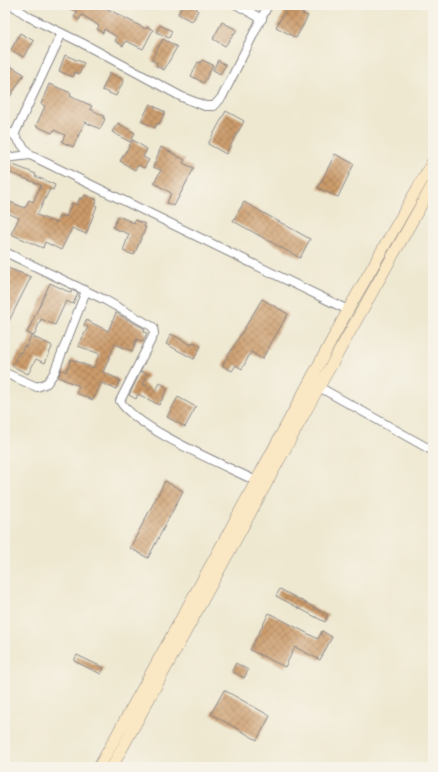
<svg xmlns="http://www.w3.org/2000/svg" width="438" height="772" font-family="Sriracha,sans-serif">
<defs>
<pattern id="building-cross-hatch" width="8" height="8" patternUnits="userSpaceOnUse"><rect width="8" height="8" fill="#cc9b6b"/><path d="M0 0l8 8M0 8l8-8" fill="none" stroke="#a57e59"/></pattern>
</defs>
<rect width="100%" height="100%" fill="#f7f3e8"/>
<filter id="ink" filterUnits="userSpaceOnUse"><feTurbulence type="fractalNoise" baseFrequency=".025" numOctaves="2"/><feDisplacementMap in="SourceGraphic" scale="8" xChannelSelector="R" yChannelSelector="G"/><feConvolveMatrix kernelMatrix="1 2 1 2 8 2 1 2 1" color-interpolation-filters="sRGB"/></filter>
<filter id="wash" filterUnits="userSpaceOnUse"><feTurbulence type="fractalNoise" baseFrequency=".012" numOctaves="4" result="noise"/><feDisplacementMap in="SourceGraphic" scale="16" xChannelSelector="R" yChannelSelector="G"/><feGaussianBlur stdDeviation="0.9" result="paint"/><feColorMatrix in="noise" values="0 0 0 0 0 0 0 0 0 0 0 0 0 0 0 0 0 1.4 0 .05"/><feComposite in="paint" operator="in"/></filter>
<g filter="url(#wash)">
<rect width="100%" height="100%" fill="#eee8d0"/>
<g id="blocks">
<path fill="url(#building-cross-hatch)" d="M 65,5 L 100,5 L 146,29 L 147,27 L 153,30 L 143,49 L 126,41 L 123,46 L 115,41 L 117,37 L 104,29 L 103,33 L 97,29 L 99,26 L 92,21 L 82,15 L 79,20 L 74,17 L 77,12 Z
M 183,5 L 193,5 L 197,7 L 196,9 L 198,10 L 194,19 L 191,21 L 178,14 Z
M 288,6 L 308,16 L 296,38 L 276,27 Z
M 222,22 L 237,30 L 225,46 L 213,39 Z
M 160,25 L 172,31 L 169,38 L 156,32 Z
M 20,33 L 34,41 L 23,57 L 11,50 Z
M 163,39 L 177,47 L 164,70 L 156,66 L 157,63 L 151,60 Z
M 65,55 L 84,63 L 79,74 L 75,72 L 73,77 L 59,71 Z
M 202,60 L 213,65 L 204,83 L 191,76 L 198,62 L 200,63 Z
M 218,60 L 226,65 L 220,74 L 213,70 Z
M 5,63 L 24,74 L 5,105 Z
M 110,73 L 124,80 L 116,96 L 102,90 Z
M 49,84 L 71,93 L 70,96 L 92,106 L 90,109 L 104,116 L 103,118 L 105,119 L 100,129 L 85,122 L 73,147 L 62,142 L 65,135 L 54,130 L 52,133 L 36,126 L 45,106 L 41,104 Z
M 150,104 L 165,112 L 159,124 L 157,123 L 155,128 L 141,121 Z
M 226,111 L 244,121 L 226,154 L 208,144 Z
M 118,123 L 135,133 L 130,142 L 112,132 Z
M 133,140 L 147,149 L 143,157 L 149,160 L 144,168 L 138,165 L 135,170 L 120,161 Z
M 161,147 L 185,160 L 183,163 L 194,168 L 174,206 L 167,203 L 171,193 L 154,183 L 161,170 L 153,167 Z
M 335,154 L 354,164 L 338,197 L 318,188 Z
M 11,164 L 36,174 L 35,176 L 55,185 L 53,190 L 50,189 L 37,215 L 56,223 L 60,215 L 66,217 L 72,203 L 77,205 L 80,198 L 83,199 L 85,195 L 97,200 L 95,205 L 97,206 L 86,234 L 72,228 L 61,250 L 45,242 L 43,248 L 11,234 L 19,218 L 5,212 L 5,200 L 25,208 L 29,200 L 33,202 L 41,185 L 8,172 Z
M 244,202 L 310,239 L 300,258 L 233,221 Z
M 118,216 L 134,223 L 135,220 L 145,224 L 144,227 L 146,227 L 134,255 L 123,251 L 129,234 L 113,228 Z
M 5,267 L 31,277 L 5,329 Z
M 50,283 L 71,293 L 72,290 L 78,293 L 73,304 L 66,301 L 55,325 L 41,319 L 34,336 L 27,333 Z
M 262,299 L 288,314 L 262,359 L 251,352 L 242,369 L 236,365 L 232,371 L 223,366 L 223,364 Z
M 116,313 L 145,329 L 144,332 L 147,333 L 143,342 L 137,339 L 132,351 L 115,344 L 103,372 L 120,380 L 116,389 L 101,383 L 93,400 L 76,393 L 79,386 L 58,377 L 61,369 L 66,372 L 71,359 L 93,368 L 100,354 L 78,346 L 88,327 L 84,325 L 86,320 L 108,331 Z
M 171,334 L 192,345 L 193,342 L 201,346 L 194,359 L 166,344 Z
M 31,336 L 51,345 L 52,347 L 45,363 L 36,359 L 28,374 L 12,366 L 19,352 L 21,353 L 24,346 L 26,347 Z
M 141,371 L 148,375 L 143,384 L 156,391 L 160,383 L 168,388 L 159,405 L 138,394 L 136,399 L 129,395 Z
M 178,397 L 196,407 L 185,427 L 167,417 Z
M 165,481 L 183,491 L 148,558 L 130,548 Z
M 280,589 L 328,615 L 325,622 L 276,596 Z
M 269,613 L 318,639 L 322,631 L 332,637 L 320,660 L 295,647 L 285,667 L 250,650 Z
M 77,655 L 104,668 L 101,674 L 74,661 Z
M 236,663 L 248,670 L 244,678 L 232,671 Z
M 224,690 L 270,716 L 257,740 L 211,714 Z"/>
</g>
</g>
<g filter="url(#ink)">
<use href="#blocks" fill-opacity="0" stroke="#888586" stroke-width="1"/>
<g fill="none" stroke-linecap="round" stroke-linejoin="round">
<g stroke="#888586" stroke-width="10">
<path id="street" d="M 12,5 L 29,17 L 82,43 L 182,97 L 205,106 L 214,106 L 222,97 L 268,5
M 237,5 L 262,19
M 5,130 L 14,135 L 30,155 L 348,310
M 14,135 L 62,33
M 5,158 L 30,155
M 5,252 L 105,300 L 153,327 L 154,334 L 120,401 C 137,429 224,465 256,481
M 5,373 L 37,387 L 47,383 L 54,373 L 86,291
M 319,387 L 433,451"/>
</g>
<g stroke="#888586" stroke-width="12">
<path id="secondary" d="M 99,767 L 218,552 L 348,310 L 433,161
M 112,767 L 319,387 L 433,184"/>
</g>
<use href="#street" stroke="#fff" stroke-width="8"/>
<use href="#secondary" stroke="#fae7c3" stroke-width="11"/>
</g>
</g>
<rect width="438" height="772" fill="none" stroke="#f7f3e8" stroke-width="20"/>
</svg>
